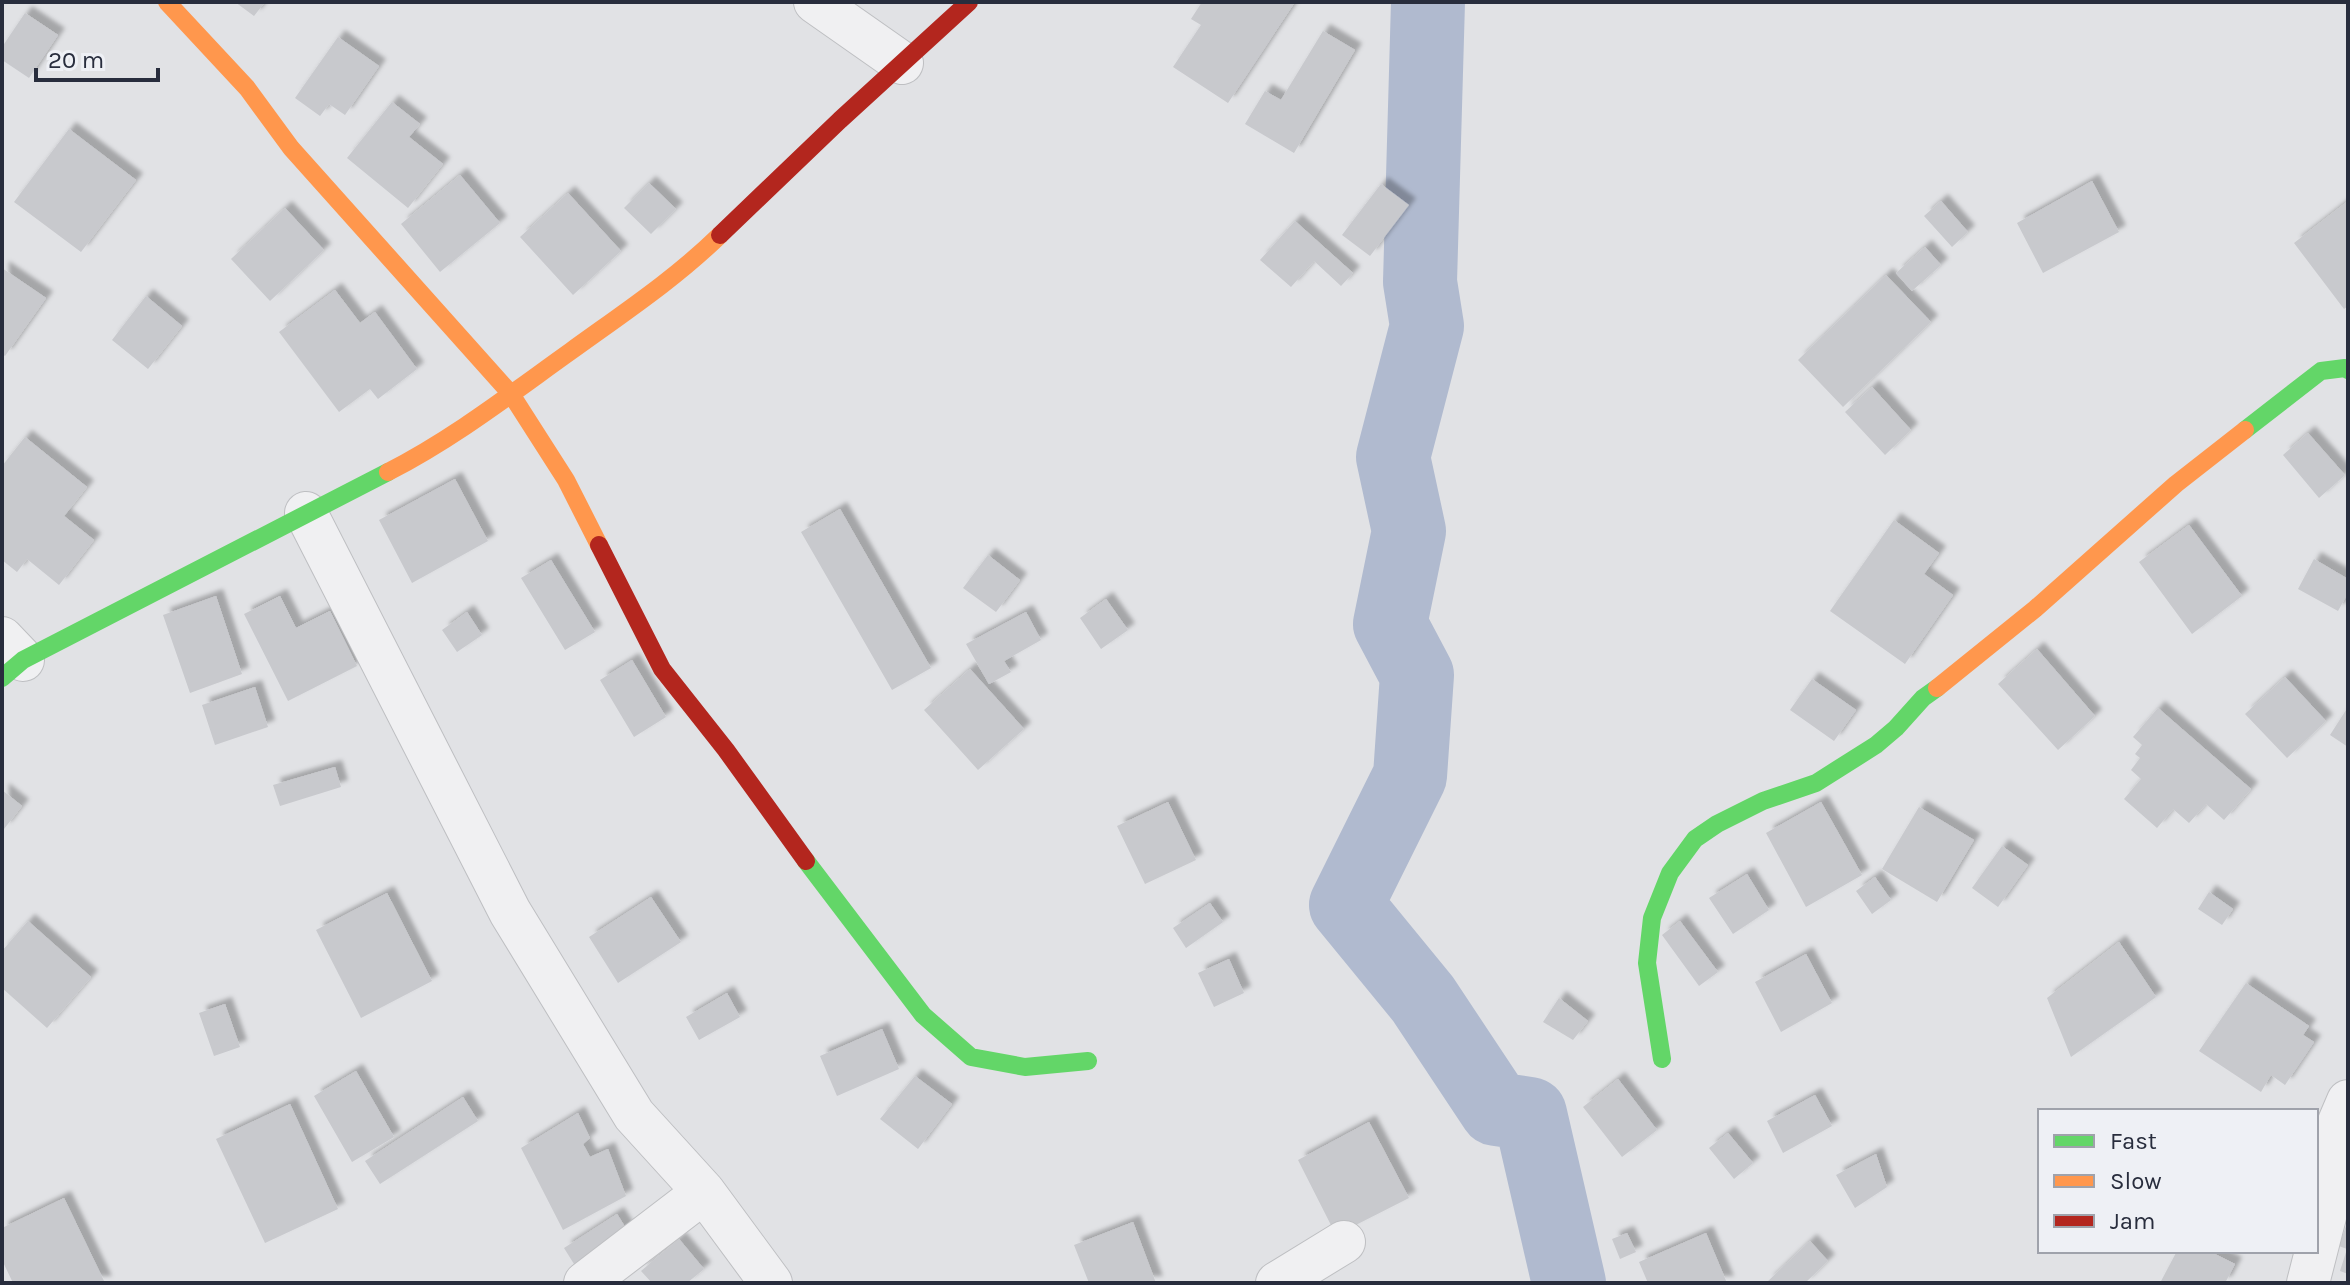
<svg xmlns="http://www.w3.org/2000/svg" width="2350" height="1285" font-family="Karla,sans-serif">
<defs>
<filter id="shadow"><feDropShadow dx="7" dy="-7" stdDeviation="2" flood-color="#0004"/></filter>
</defs>
<rect width="100%" height="100%" fill="#e1e2e5"/>
<g fill="none" stroke-linecap="round" stroke-linejoin="round">
<path stroke="#b0bacf" stroke-width="74" d="M 1428,2 L 1420,282 L 1427,326 L 1393,457 L 1409,531 L 1390,624 L 1417,675 L 1410,776 L 1346,905 L 1423,999 L 1496,1109 L 1530,1114 L 1569,1283"/>
</g>
<path fill="#c8c9cd" filter="url(#shadow)" d="M 235,2 L 265,2 L 254,16 Z
M 1202,2 L 1295,2 L 1228,103 L 1173,67 L 1201,25 L 1191,19 Z
M 25,13 L 58,35 L 29,78 L 2,60 L 2,47 Z
M 1323,31 L 1355,50 L 1294,153 L 1245,124 L 1265,91 L 1281,100 Z
M 338,37 L 379,66 L 345,115 L 329,104 L 320,116 L 295,98 Z
M 392,102 L 420,124 L 409,137 L 443,164 L 408,208 L 347,158 Z
M 69,129 L 136,180 L 81,252 L 14,202 Z
M 460,175 L 500,223 L 440,272 L 401,224 Z
M 2092,181 L 2119,232 L 2043,273 L 2017,223 Z
M 649,183 L 676,209 L 651,234 L 624,208 Z
M 1381,184 L 1409,205 L 1370,256 L 1342,235 Z
M 568,193 L 621,251 L 573,295 L 520,237 Z
M 1941,201 L 1968,232 L 1952,247 L 1924,216 Z
M 2348,201 L 2348,306 L 2344,309 L 2294,243 Z
M 285,208 L 324,250 L 270,301 L 231,259 Z
M 1295,221 L 1353,273 L 1341,286 L 1314,261 L 1291,287 L 1260,260 Z
M 1925,247 L 1941,265 L 1912,291 L 1896,273 Z
M 2,268 L 46,298 L 5,356 L 2,354 Z
M 1886,275 L 1931,322 L 1843,407 L 1798,360 Z
M 335,290 L 360,323 L 375,312 L 417,369 L 378,399 L 370,389 L 339,412 L 279,332 Z
M 146,296 L 182,326 L 148,369 L 112,340 Z
M 1872,387 L 1911,430 L 1885,455 L 1845,412 Z
M 2308,433 L 2345,475 L 2319,498 L 2283,455 Z
M 25,437 L 87,487 L 64,516 L 94,540 L 59,585 L 27,559 L 17,572 L 2,560 L 2,466 Z
M 455,479 L 488,541 L 412,583 L 379,520 Z
M 840,509 L 931,668 L 892,690 L 801,532 Z
M 1894,520 L 1939,553 L 1924,574 L 1953,595 L 1905,664 L 1830,611 Z
M 2189,525 L 2242,596 L 2192,634 L 2139,562 Z
M 988,555 L 1020,580 L 996,612 L 963,588 Z
M 2314,559 L 2348,579 L 2348,593 L 2338,611 L 2298,589 Z
M 551,560 L 595,632 L 565,650 L 521,578 Z
M 216,596 L 242,674 L 190,693 L 163,615 Z
M 280,596 L 296,628 L 330,611 L 357,666 L 288,701 L 244,614 Z
M 1106,599 L 1128,630 L 1101,649 L 1080,618 Z
M 467,612 L 482,635 L 457,652 L 442,630 Z
M 1026,612 L 1041,640 L 1004,661 L 1011,672 L 989,684 L 966,644 Z
M 2037,649 L 2095,716 L 2058,750 L 1998,684 Z
M 632,660 L 666,717 L 634,737 L 600,680 Z
M 970,669 L 1024,729 L 978,770 L 924,710 Z
M 2285,677 L 2326,721 L 2287,758 L 2245,714 Z
M 1812,679 L 1856,710 L 1834,741 L 1790,710 Z
M 255,687 L 268,727 L 215,745 L 202,705 Z
M 2348,707 L 2348,747 L 2330,735 Z
M 2158,708 L 2251,789 L 2224,820 L 2206,804 L 2189,823 L 2173,809 L 2157,828 L 2124,799 L 2141,779 L 2131,770 L 2140,758 L 2135,754 L 2142,745 L 2133,737 Z
M 335,767 L 341,787 L 280,806 L 273,785 Z
M 2,790 L 22,806 L 4,829 L 2,828 Z
M 1168,802 L 1196,860 L 1145,884 L 1117,826 Z
M 1821,802 L 1862,875 L 1806,907 L 1766,833 Z
M 1919,807 L 1974,840 L 1937,902 L 1882,869 Z
M 2002,846 L 2028,865 L 1998,907 L 1972,888 Z
M 1747,874 L 1769,910 L 1733,934 L 1709,898 Z
M 1875,877 L 1891,900 L 1872,914 L 1856,891 Z
M 2209,892 L 2233,909 L 2222,925 L 2198,909 Z
M 387,893 L 432,981 L 361,1018 L 316,930 Z
M 651,897 L 681,942 L 618,983 L 589,937 Z
M 1210,903 L 1223,922 L 1186,948 L 1173,928 Z
M 28,921 L 91,977 L 47,1028 L 2,988 L 2,951 Z
M 1680,921 L 1718,972 L 1699,986 L 1662,935 Z
M 2119,942 L 2156,997 L 2071,1057 L 2047,998 Z
M 1806,954 L 1832,1003 L 1781,1032 L 1755,982 Z
M 1229,959 L 1244,993 L 1214,1007 L 1198,973 Z
M 2246,983 L 2309,1026 L 2303,1035 L 2314,1042 L 2285,1085 L 2271,1075 L 2261,1092 L 2199,1051 Z
M 727,993 L 740,1017 L 699,1040 L 686,1017 Z
M 1559,998 L 1588,1021 L 1573,1040 L 1543,1022 Z
M 225,1004 L 240,1047 L 214,1056 L 199,1013 Z
M 882,1029 L 899,1069 L 837,1096 L 820,1056 Z
M 356,1071 L 394,1137 L 352,1162 L 314,1096 Z
M 915,1076 L 952,1104 L 918,1149 L 880,1119 Z
M 1618,1079 L 1657,1130 L 1622,1157 L 1583,1107 Z
M 1815,1095 L 1832,1126 L 1783,1153 L 1767,1121 Z
M 463,1097 L 478,1121 L 380,1184 L 365,1161 Z
M 290,1104 L 338,1209 L 265,1243 L 216,1139 Z
M 578,1113 L 590,1138 L 583,1144 L 590,1157 L 608,1149 L 626,1196 L 563,1230 L 521,1148 Z
M 1369,1122 L 1409,1198 L 1336,1235 L 1298,1160 Z
M 1728,1133 L 1753,1163 L 1734,1179 L 1709,1148 Z
M 1876,1154 L 1887,1187 L 1855,1208 L 1836,1175 Z
M 64,1198 L 105,1283 L 13,1283 L 2,1260 L 2,1228 Z
M 617,1214 L 632,1238 L 579,1272 L 564,1248 Z
M 2348,1220 L 2348,1274 L 2340,1271 L 2347,1249 L 2339,1246 Z
M 1133,1222 L 1156,1283 L 1089,1283 L 1074,1245 Z
M 1627,1233 L 1636,1252 L 1620,1259 L 1612,1239 Z
M 1706,1233 L 1727,1283 L 1648,1283 L 1639,1262 Z
M 679,1239 L 704,1269 L 687,1283 L 652,1283 L 641,1271 Z
M 1810,1241 L 1828,1261 L 1805,1283 L 1766,1283 Z
M 2177,1251 L 2209,1251 L 2235,1264 L 2225,1283 L 2160,1283 Z"/>
<g fill="none" stroke-linecap="round" stroke-linejoin="round">
<g stroke="#bebfc2" stroke-width="44">
<path id="street" d="M 815,2 L 902,63
M 306,513 L 510,912 L 634,1115 L 704,1192 L 585,1283
M 2,638 L 23,660
M 704,1192 L 771,1283
M 1277,1283 L 1344,1242
M 2308,1283 L 2331,1193 L 2339,1122 L 2348,1101"/>
</g>
<use href="#street" stroke="#f0f0f2" stroke-width="42"/>
<path stroke="#63d668" stroke-width="18" d="M 2245,430 L 2321,371 L 2345,368 L 2348,370
M 2,678 L 23,660 L 388,472
M 806,861 L 923,1015 L 971,1057 L 1025,1067 L 1088,1061
M 1662,1059 L 1647,963 L 1652,918 L 1670,873 L 1695,839 L 1717,824 L 1763,801 L 1816,783 L 1876,745 L 1896,728 L 1923,698 L 1937,688"/>
<path stroke="#ff974d" stroke-width="18" d="M 167,2 L 247,88 L 291,148 L 511,394 L 566,480 L 599,545
M 388,472 C 453,439 512,393 571,351 C 622,314 675,279 720,235
M 1937,688 L 2035,609 L 2176,484 L 2245,430"/>
<path stroke="#b3261e" stroke-width="18" d="M 720,235 L 840,120 L 969,2
M 599,545 L 662,669 L 726,750 L 806,861"/>
</g>
<rect width="2350" height="1285" fill="none" stroke="#282d3d" stroke-width="8"/>
<rect x="2038" y="1109" width="280" height="144" fill="#eef0f5" stroke="#9fa2ab" stroke-width="2"/>
<rect x="2054" y="1135" width="40" height="12" fill="#63d668" stroke="#9fa2ab" stroke-width="2"/>
<text x="2110" y="1149" font-size="24" fill="#282d3d">Fast</text>
<rect x="2054" y="1175" width="40" height="12" fill="#ff974d" stroke="#9fa2ab" stroke-width="2"/>
<text x="2110" y="1189" font-size="24" fill="#282d3d">Slow</text>
<rect x="2054" y="1215" width="40" height="12" fill="#b3261e" stroke="#9fa2ab" stroke-width="2"/>
<text x="2110" y="1229" font-size="24" fill="#282d3d">Jam</text>
<path d="M36 68v12h122v-12" fill="none" stroke="#282d3d" stroke-width="4"/>
<text x="48" y="68" font-size="24" fill="#282d3d" stroke="#eef0f5" stroke-width="6" paint-order="stroke">20 m</text>
</svg>
